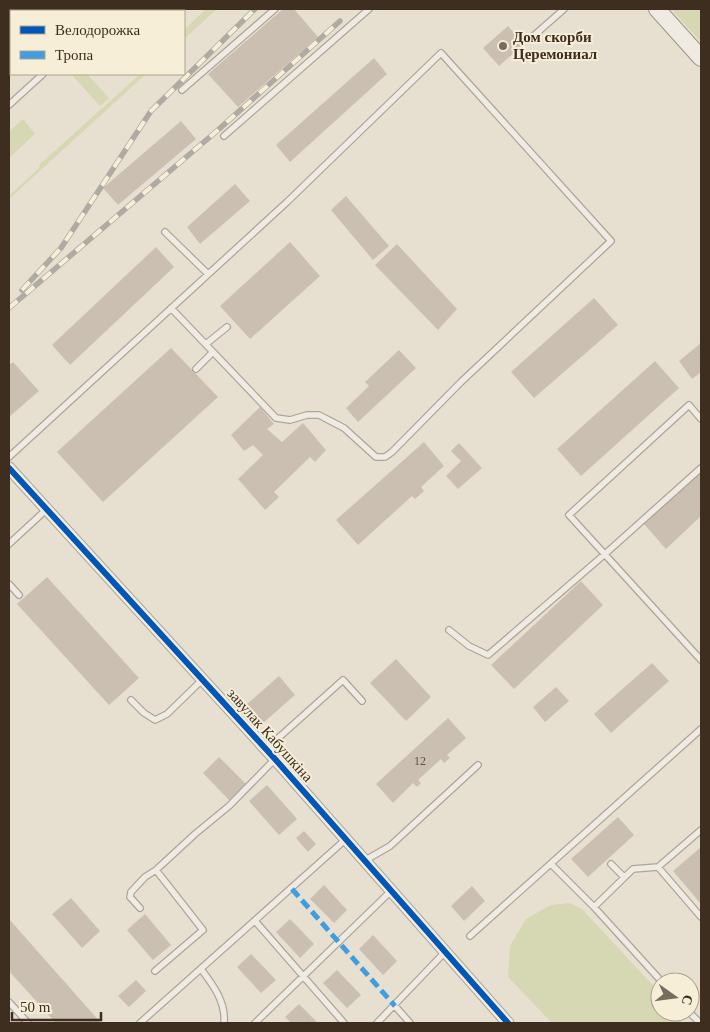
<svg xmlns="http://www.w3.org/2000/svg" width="710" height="1032" font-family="Georgia,serif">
<rect width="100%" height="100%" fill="#e7e0d1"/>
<path fill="#d6d7b3" d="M 206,9 L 217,9 L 184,39 L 184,30 Z
M 671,9 L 701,9 L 701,42 Z
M 71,74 L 87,74 L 109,98 L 100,106 Z
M 138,74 L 146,74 L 9,199 L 9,196 L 39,168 L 40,164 L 137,77 Z
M 23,119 L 35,134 L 9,158 L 9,132 Z
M 569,903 L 582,909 L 660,993 L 660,1012 L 677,1012 L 681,1016 L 681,1023 L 552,1023 L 508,977 L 510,946 L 526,919 L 551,905 Z"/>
<path fill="#cbbfb2" d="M 9,9 L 24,9 L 26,11 L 11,11 L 11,37 L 9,34 Z
M 283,9 L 294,9 L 318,37 L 238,107 L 208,74 Z
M 508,26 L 524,44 L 499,66 L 483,48 Z
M 374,58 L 387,74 L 290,162 L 276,145 Z
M 181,121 L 196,139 L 118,205 L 103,188 Z
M 235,184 L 250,201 L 200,244 L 187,227 Z
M 346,196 L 389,246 L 373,260 L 331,210 Z
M 290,242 L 320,276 L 250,339 L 220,306 Z
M 397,244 L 457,309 L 438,330 L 375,265 Z
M 156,247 L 174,267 L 70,365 L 52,345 Z
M 594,298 L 618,325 L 534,398 L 511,372 Z
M 701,343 L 701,372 L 692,379 L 679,361 Z
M 171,348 L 218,397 L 103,502 L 57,452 Z
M 399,350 L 416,368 L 358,422 L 346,408 L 369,386 L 365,382 Z
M 655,361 L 679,388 L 581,476 L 557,449 Z
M 13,362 L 39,391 L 9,417 L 9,365 Z
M 260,407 L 274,424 L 267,429 L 282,442 L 303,423 L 326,450 L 315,462 L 310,457 L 274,492 L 279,497 L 265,510 L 238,479 L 263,455 L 253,445 L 244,451 L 231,435 Z
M 424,442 L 444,466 L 421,487 L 424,491 L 415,499 L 412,496 L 358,545 L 336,520 Z
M 459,443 L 482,468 L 458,489 L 446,476 L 461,461 L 451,451 Z
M 701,470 L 701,516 L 666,549 L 643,523 Z
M 47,577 L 139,678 L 109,705 L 17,604 Z
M 581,581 L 603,605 L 514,689 L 491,665 Z
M 396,659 L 431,697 L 406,721 L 370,683 Z
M 652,663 L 669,681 L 611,733 L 594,714 Z
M 279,676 L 295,695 L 263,723 L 247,704 Z
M 556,687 L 569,701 L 545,722 L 533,707 Z
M 448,718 L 466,738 L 447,755 L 450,758 L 444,763 L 441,759 L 418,780 L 421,783 L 417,787 L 413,783 L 393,803 L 376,784 Z
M 219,757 L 247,785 L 231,802 L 203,773 Z
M 267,785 L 297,819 L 279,835 L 249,801 Z
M 618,817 L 634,835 L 588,877 L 571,859 Z
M 304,831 L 316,844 L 308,852 L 296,838 Z
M 700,848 L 701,850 L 701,904 L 673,871 Z
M 324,885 L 347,910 L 334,923 L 310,899 Z
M 472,886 L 485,901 L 464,921 L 451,906 Z
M 71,898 L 100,931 L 82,948 L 52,914 Z
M 145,914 L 171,945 L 153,960 L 127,930 Z
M 9,919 L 101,1023 L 56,1023 L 9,971 Z
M 290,919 L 314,944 L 300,958 L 276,932 Z
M 373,935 L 397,961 L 383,975 L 359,949 Z
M 251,954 L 276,980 L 261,993 L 237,967 Z
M 337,970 L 361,995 L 347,1008 L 323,983 Z
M 136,980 L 146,991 L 129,1007 L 118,996 Z
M 299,1004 L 318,1023 L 291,1023 L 285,1017 Z"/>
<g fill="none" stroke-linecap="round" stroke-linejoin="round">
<g stroke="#ada599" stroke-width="8">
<path id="service" d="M 49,9 L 51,11
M 530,39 L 564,9
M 182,90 L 275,9
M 9,105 L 43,74
M 224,136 L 369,9
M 165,232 L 208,274
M 206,344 L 227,327
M 196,369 L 213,352
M 701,419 L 689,405 L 569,515 L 701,660
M 9,457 L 287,202 L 441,53 L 611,241 L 461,382 L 392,452 L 385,457 L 376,457 L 344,428 L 319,415 L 307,415 L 290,420 L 276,418 L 171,308
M 9,544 L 47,509
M 9,584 L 19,595
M 449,630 L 469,646 L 488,655 L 605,554 L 701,468
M 131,700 L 144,713 L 155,720 L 167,714 L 203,679
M 266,749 L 343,680 L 362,701
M 364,861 L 390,846 L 478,765
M 551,864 L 594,907 L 662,982
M 611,864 L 624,877
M 658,867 L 701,917
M 594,907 L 633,869 L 658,867 L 701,830
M 140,908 L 130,897 L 131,892 L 145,877 L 156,870 L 195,834 L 229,806 L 275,759
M 256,922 L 344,1023
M 470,936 L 701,729
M 201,969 C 213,985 226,1002 224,1023
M 155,971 L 203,930 L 156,870
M 9,1002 L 28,1023
M 395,1006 L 410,1023
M 689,1012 L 700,1023
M 140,1023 L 345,840
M 255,1023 L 391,891
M 377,1023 L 445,952"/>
</g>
<g stroke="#ada599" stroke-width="13">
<path id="minor" d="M 110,9 L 113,11
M 9,468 L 275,759 L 508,1023"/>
</g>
<g stroke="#9c958a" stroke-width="18">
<path id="secondary" d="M 657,9 L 701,58"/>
</g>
<use href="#service" stroke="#efebe3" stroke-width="5.5"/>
<use href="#minor" stroke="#efebe3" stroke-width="11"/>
<use href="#secondary" stroke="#efebe3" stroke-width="16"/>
<g stroke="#afaaa2" stroke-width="5.5">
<path id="rail" d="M 22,290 L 61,248 L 151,111 L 255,9
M 9,308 L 218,130 L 340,21"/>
</g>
<use href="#rail" stroke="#f7eed8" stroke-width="4" stroke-dasharray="11" stroke-linecap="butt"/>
<path stroke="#3f9de0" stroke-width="5" stroke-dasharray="10 5" stroke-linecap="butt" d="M 292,889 L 395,1006"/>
<g stroke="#f7eed8" stroke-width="9">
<path id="cycleway" d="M 9,468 L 275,759 L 508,1023"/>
</g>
<use href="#cycleway" stroke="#0057b8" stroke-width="6"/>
</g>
<circle fill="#786c5e" stroke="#f7eed8" stroke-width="2" cx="503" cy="46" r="5"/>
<g text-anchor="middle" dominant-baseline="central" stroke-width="4" stroke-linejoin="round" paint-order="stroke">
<g font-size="12" fill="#605244">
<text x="420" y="761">12</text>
</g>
<g font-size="15" font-weight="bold" fill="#3d2e20" stroke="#f7eed8" text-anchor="start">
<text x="513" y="37">Дом скорби<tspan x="513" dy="17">Церемониал</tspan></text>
</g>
<g font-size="15" fill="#3d2e20" stroke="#f7eed8">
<text transform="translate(270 735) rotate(48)">завулак Кабушкіна</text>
</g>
</g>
<rect width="710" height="1032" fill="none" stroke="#3d2e20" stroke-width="20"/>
<rect x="10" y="10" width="175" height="65" fill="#f7eed8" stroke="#ada18e"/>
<rect x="20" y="26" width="25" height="8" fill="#0057b8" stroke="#ada18e"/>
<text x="55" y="35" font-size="15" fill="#3d2e20">Велодорожка</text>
<rect x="20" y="51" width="25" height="8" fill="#3f9de0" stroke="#ada18e"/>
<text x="55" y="60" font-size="15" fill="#3d2e20">Тропа</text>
<g transform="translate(675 997) rotate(104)"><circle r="24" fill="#f7eed8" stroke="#ada18e"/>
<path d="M0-4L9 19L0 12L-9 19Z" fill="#786c5e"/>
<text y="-8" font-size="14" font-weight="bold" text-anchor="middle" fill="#3d2e20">С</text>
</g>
<path d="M12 1012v8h89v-8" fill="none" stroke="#3d2e20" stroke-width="2.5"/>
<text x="20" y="1012" font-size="15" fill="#3d2e20" stroke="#f7eed8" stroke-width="4" paint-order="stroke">50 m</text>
</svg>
